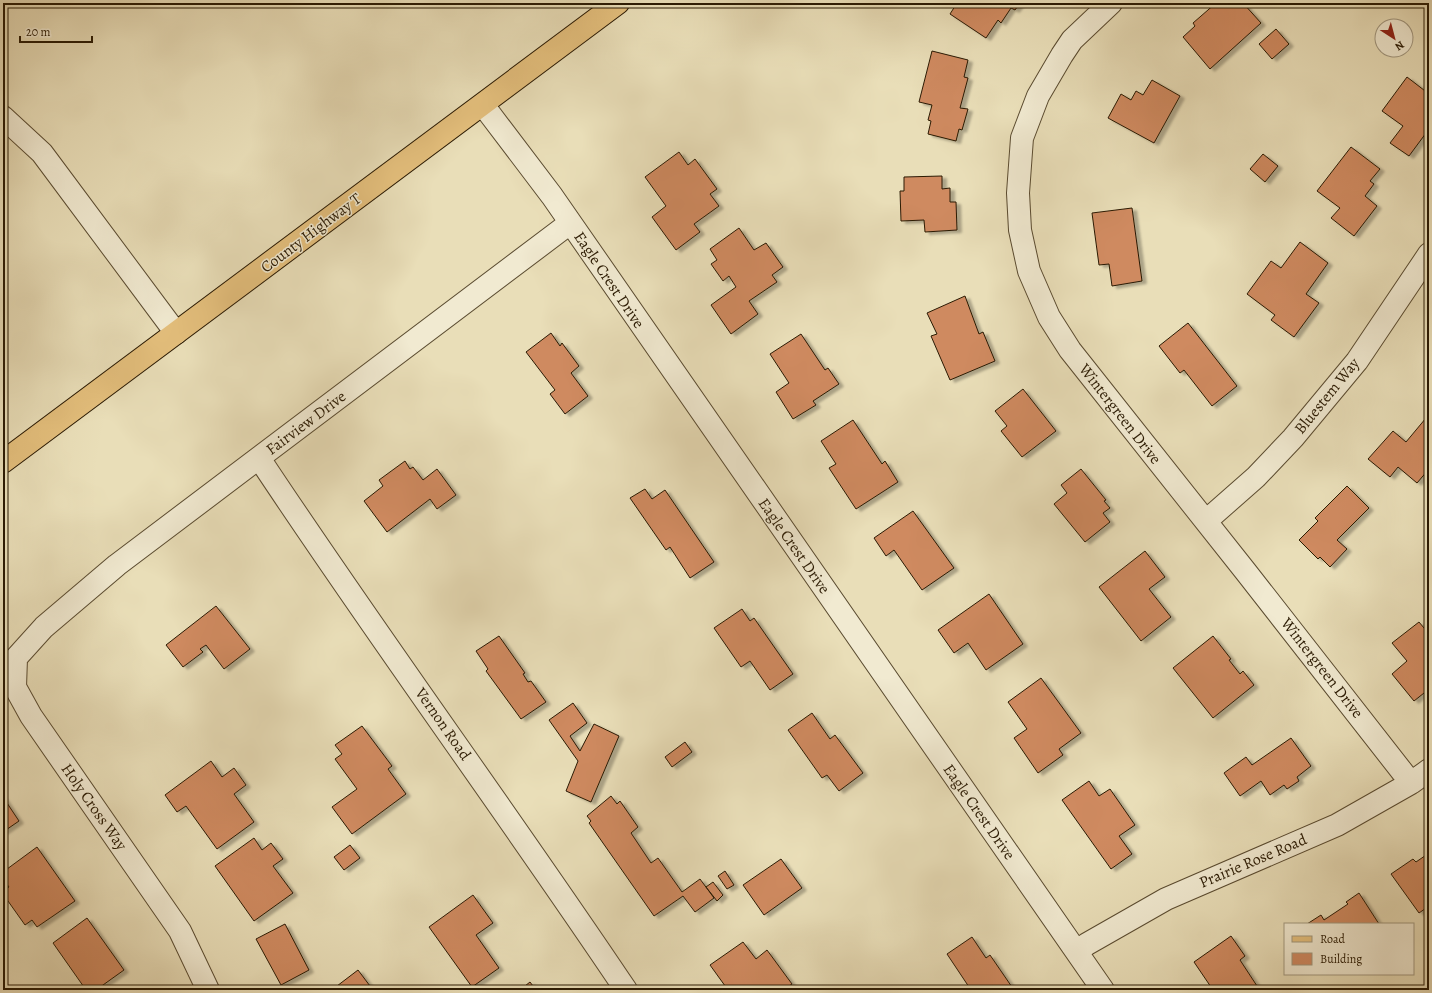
<svg xmlns="http://www.w3.org/2000/svg" width="1432" height="993" font-family="Alegreya,serif">
<defs>
<filter id="shadow"><feDropShadow dx="4.5" dy="2.5" stdDeviation="1" flood-color="#0004"/></filter>
</defs>
<rect width="100%" height="100%" fill="#e9deb8"/>
<filter id="stains"><feTurbulence type="fractalNoise" baseFrequency=".005" numOctaves="4"/><feColorMatrix values="0 0 0 0 .2 0 0 0 0 .09 0 0 0 0 .02 0 0 0 .5 -.17"/></filter>
<radialGradient id="worn" r=".72"><stop offset=".6" stop-color="#630" stop-opacity="0"/><stop offset="1" stop-color="#630" stop-opacity=".3"/></radialGradient>
<path fill="#cf8a61" stroke="#2a1a03" filter="url(#shadow)" d="M 957,3 L 1020,3 L 1015,10 L 1011,8 L 1001,23 L 998,20 L 986,38 L 950,14 Z
M 1216,3 L 1218,6 L 1222,3 L 1243,3 L 1261,23 L 1210,69 L 1183,37 L 1195,26 L 1193,23 Z
M 1276,29 L 1289,44 L 1272,59 L 1259,44 Z
M 932,51 L 968,60 L 964,77 L 968,78 L 960,108 L 968,109 L 962,130 L 959,129 L 956,141 L 928,134 L 931,121 L 928,120 L 932,105 L 919,102 Z
M 1407,77 L 1429,94 L 1429,116 L 1426,119 L 1429,121 L 1429,129 L 1409,156 L 1390,143 L 1403,126 L 1382,111 Z
M 1152,80 L 1180,96 L 1154,143 L 1108,118 L 1121,94 L 1131,100 L 1136,91 L 1143,95 Z
M 1351,147 L 1380,169 L 1370,181 L 1374,184 L 1365,196 L 1377,206 L 1354,236 L 1331,218 L 1340,208 L 1317,191 Z
M 679,152 L 688,165 L 695,159 L 717,189 L 710,194 L 719,206 L 694,224 L 700,232 L 676,250 L 652,217 L 666,206 L 645,177 Z
M 1263,154 L 1278,166 L 1265,182 L 1250,169 Z
M 942,176 L 942,189 L 950,188 L 950,202 L 956,202 L 957,230 L 925,232 L 924,220 L 901,221 L 900,191 L 904,191 L 904,177 Z
M 1132,208 L 1142,281 L 1112,286 L 1109,264 L 1099,265 L 1092,213 Z
M 739,228 L 754,250 L 766,243 L 783,267 L 772,275 L 777,282 L 749,301 L 758,314 L 731,334 L 711,305 L 736,287 L 729,276 L 723,281 L 711,264 L 717,260 L 710,249 Z
M 1300,242 L 1328,263 L 1306,294 L 1319,303 L 1294,337 L 1271,320 L 1275,315 L 1247,294 L 1271,261 L 1281,268 Z
M 965,296 L 979,334 L 983,332 L 995,361 L 950,380 L 931,336 L 937,334 L 927,313 Z
M 1188,323 L 1237,386 L 1212,406 L 1184,370 L 1180,373 L 1159,346 Z
M 551,333 L 560,346 L 562,343 L 579,366 L 571,373 L 588,396 L 565,414 L 550,394 L 555,390 L 526,352 Z
M 801,334 L 825,370 L 828,368 L 839,384 L 813,401 L 816,405 L 793,419 L 776,392 L 789,383 L 770,354 Z
M 1023,389 L 1056,431 L 1022,457 L 1001,431 L 1007,426 L 995,411 Z
M 1426,418 L 1429,420 L 1429,469 L 1417,483 L 1398,467 L 1390,477 L 1368,459 L 1393,431 L 1406,442 Z
M 853,420 L 882,464 L 885,461 L 898,482 L 856,509 L 829,468 L 836,464 L 821,441 Z
M 405,461 L 410,469 L 413,467 L 423,480 L 437,469 L 456,495 L 437,509 L 430,499 L 387,532 L 364,501 L 383,486 L 379,480 Z
M 1081,469 L 1106,500 L 1104,501 L 1110,508 L 1103,513 L 1110,522 L 1085,542 L 1054,504 L 1067,493 L 1061,485 Z
M 1347,486 L 1369,508 L 1337,540 L 1347,549 L 1330,567 L 1320,557 L 1318,559 L 1299,540 L 1318,521 L 1315,518 Z
M 645,489 L 652,499 L 665,490 L 714,562 L 690,578 L 670,547 L 666,550 L 630,498 Z
M 913,511 L 954,568 L 922,590 L 894,550 L 886,556 L 874,538 Z
M 1145,551 L 1165,577 L 1149,589 L 1171,617 L 1141,641 L 1099,587 Z
M 989,594 L 1023,644 L 986,670 L 968,643 L 954,653 L 938,630 Z
M 216,606 L 250,649 L 224,669 L 206,645 L 200,649 L 203,652 L 183,667 L 166,645 Z
M 742,609 L 750,621 L 754,618 L 793,674 L 770,690 L 750,661 L 741,667 L 714,628 Z
M 1419,622 L 1429,634 L 1429,689 L 1414,701 L 1392,674 L 1407,661 L 1392,643 Z
M 499,636 L 525,673 L 523,674 L 528,682 L 531,681 L 546,702 L 521,719 L 486,671 L 488,669 L 476,651 Z
M 1213,636 L 1231,659 L 1229,660 L 1240,674 L 1243,671 L 1254,685 L 1213,718 L 1173,668 Z
M 1041,678 L 1081,733 L 1059,749 L 1063,755 L 1038,773 L 1014,738 L 1027,729 L 1008,702 Z
M 573,703 L 587,723 L 570,736 L 580,751 L 594,724 L 619,736 L 591,802 L 566,791 L 578,761 L 549,720 Z
M 812,713 L 830,739 L 835,735 L 863,773 L 839,791 L 827,775 L 822,778 L 788,730 Z
M 362,726 L 392,766 L 388,769 L 406,794 L 352,834 L 332,807 L 357,789 L 335,759 L 342,754 L 335,745 Z
M 1291,738 L 1311,766 L 1297,777 L 1299,781 L 1287,789 L 1284,785 L 1270,795 L 1261,781 L 1240,796 L 1224,773 L 1246,757 L 1252,765 Z
M 685,742 L 692,752 L 672,767 L 665,757 Z
M 211,761 L 222,777 L 234,768 L 246,785 L 234,794 L 254,822 L 217,849 L 186,806 L 177,812 L 165,795 Z
M 1089,781 L 1099,796 L 1110,789 L 1135,825 L 1119,836 L 1132,854 L 1111,869 L 1062,800 Z
M 611,796 L 617,804 L 620,801 L 638,827 L 631,833 L 651,863 L 658,858 L 682,892 L 700,879 L 714,898 L 695,912 L 683,896 L 654,916 L 589,823 L 591,821 L 587,816 Z
M 3,797 L 19,821 L 3,832 Z
M 254,838 L 262,850 L 271,843 L 283,859 L 273,866 L 293,893 L 254,921 L 215,866 Z
M 350,845 L 360,858 L 344,870 L 334,857 Z
M 37,847 L 75,901 L 37,927 L 32,920 L 25,925 L 3,894 L 3,891 L 9,887 L 3,879 L 3,872 Z
M 1429,853 L 1429,906 L 1419,913 L 1391,874 L 1413,859 L 1416,862 Z
M 781,859 L 802,888 L 764,915 L 743,885 Z
M 725,871 L 734,885 L 727,889 L 718,876 Z
M 713,882 L 723,895 L 717,901 L 706,887 Z
M 1359,893 L 1379,924 L 1307,924 L 1321,915 L 1324,920 L 1348,904 L 1346,902 Z
M 473,895 L 493,923 L 476,935 L 499,968 L 472,987 L 429,927 Z
M 87,918 L 124,970 L 96,990 L 86,990 L 53,943 Z
M 285,924 L 309,970 L 281,985 L 256,939 Z
M 1231,936 L 1245,956 L 1240,960 L 1259,989 L 1258,990 L 1213,990 L 1194,962 Z
M 972,937 L 986,958 L 990,955 L 1014,990 L 965,990 L 969,987 L 947,954 Z
M 743,942 L 756,959 L 767,950 L 792,984 L 783,990 L 728,990 L 710,965 Z
M 358,970 L 370,986 L 365,990 L 340,990 L 337,986 Z
M 530,982 L 536,990 L 520,990 Z"/>
<g fill="none" stroke-linecap="round" stroke-linejoin="round">
<g stroke="#5a4b30" stroke-width="24">
<path id="minor" d="M 1111,3 L 1072,40 L 1062,55 L 1038,96 L 1022,138 L 1018,193 L 1020,230 L 1029,271 L 1049,317 L 1070,350 L 1246,572 L 1411,783
M 483,105 L 552,196 L 1103,990
M 3,117 L 42,153 L 176,333
M 259,458 C 378,638 506,811 626,990
M 1206,521 L 1256,477 L 1293,438 L 1357,361 L 1429,254
M 1077,951 L 1087,944 L 1166,899 L 1337,825 L 1411,783 L 1429,770
M 208,990 L 180,931 L 31,716 L 15,687 L 16,658 L 44,627 L 117,565 L 570,223"/>
</g>
<g stroke="#2a1a03" stroke-width="24">
<path id="major" d="M 3,462 L 618,3"/>
</g>
<use href="#minor" stroke="#f1ead1" stroke-width="22"/>
<use href="#major" stroke="#e4bf7c" stroke-width="22"/>
</g>
<g text-anchor="middle" dominant-baseline="central" stroke-width="3" stroke-linejoin="round" paint-order="stroke">
<g font-size="16" fill="#2a1a03" stroke="#f1ead1">
<text transform="translate(311 233) rotate(-37)">County Highway T</text>
<text transform="translate(609 280) rotate(56)">Eagle Crest Drive</text>
<text transform="translate(1327 396) rotate(-51)">Bluestem Way</text>
<text transform="translate(1120 414) rotate(52)">Wintergreen Drive</text>
<text transform="translate(306 423) rotate(-37)">Fairview Drive</text>
<text transform="translate(794 546) rotate(55)">Eagle Crest Drive</text>
<text transform="translate(1322 668) rotate(52)">Wintergreen Drive</text>
<text transform="translate(443 724) rotate(55)">Vernon Road</text>
<text transform="translate(94 807) rotate(55)">Holy Cross Way</text>
<text transform="translate(979 812) rotate(55)">Eagle Crest Drive</text>
<text transform="translate(1253 861) rotate(-23)">Prairie Rose Road</text>
</g>
</g>
<rect width="1432" height="993" fill="none" stroke="#e9deb8" stroke-width="16"/>
<rect x="4" y="4" width="1424" height="985" fill="none" stroke="#2a1a03" stroke-width="2"/>
<rect x="8" y="8" width="1416" height="977" fill="none" stroke="#2a1a03"/>
<rect x="1284" y="923" width="130" height="52" fill="#f1ead1" stroke="#a1977f"/>
<rect x="1292" y="936" width="20" height="6" fill="#e4bf7c" stroke="#a1977f"/>
<text x="1320" y="943" font-size="12" fill="#2a1a03">Road</text>
<rect x="1292" y="953" width="20" height="12" fill="#cf8a61" stroke="#a1977f"/>
<text x="1320" y="963" font-size="12" fill="#2a1a03">Building</text>
<g transform="translate(1394 38) rotate(144)"><circle r="19" fill="#f1ead1" stroke="#a1977f"/>
<path d="M0-3L7 15L0 10L-7 15Z" fill="#8f2418"/>
<text y="-6" font-size="11" font-weight="bold" text-anchor="middle" fill="#2a1a03">N</text>
</g>
<path d="M20 36v6h72v-6" fill="none" stroke="#2a1a03" stroke-width="2"/>
<text x="26" y="36" font-size="12" fill="#2a1a03" stroke="#f1ead1" stroke-width="3" paint-order="stroke">20 m</text>
<rect width="100%" height="100%" filter="url(#stains)"/>
<rect width="100%" height="100%" fill="url(#worn)"/>
</svg>
